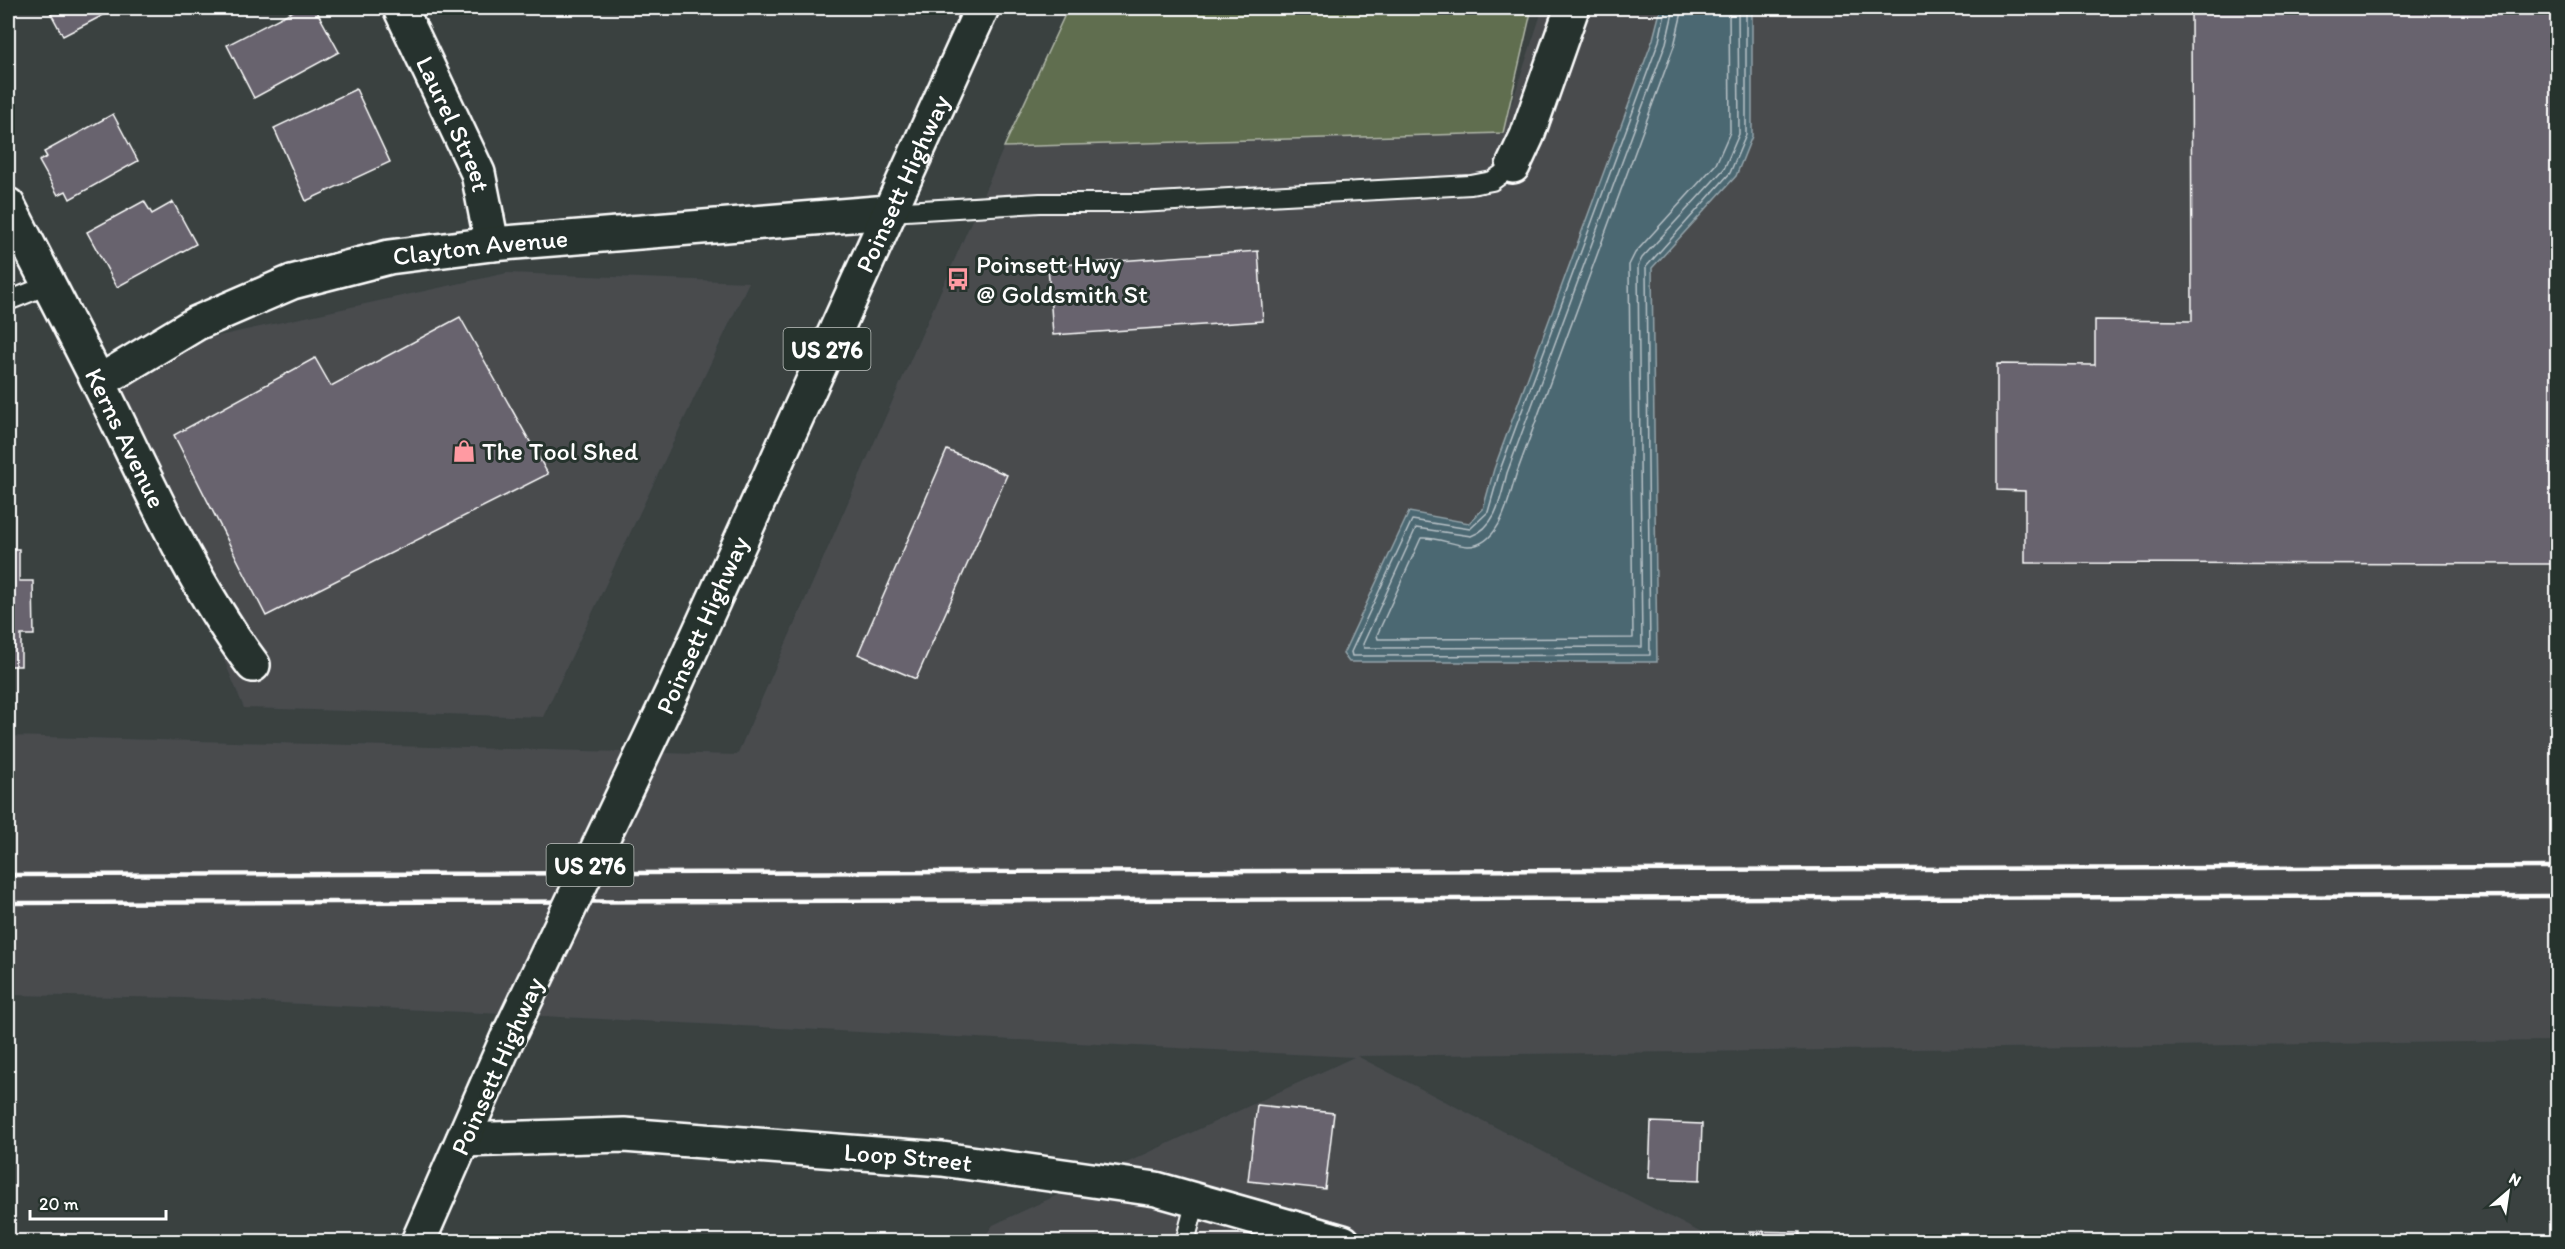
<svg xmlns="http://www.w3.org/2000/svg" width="2565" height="1249" font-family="Itim,sans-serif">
<rect width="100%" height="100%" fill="#3a4140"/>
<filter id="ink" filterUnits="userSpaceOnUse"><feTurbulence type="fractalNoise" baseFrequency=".0167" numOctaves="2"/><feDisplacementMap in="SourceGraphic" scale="12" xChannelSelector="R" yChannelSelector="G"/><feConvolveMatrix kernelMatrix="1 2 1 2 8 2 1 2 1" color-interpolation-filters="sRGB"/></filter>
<g filter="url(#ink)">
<path fill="#484b4e" d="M 1543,8 L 2557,8 L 2557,1041 L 1357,1056 L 1717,1241 L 981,1242 L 993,1225 L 1354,1057 L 184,998 L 8,995 L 8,736 L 737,755 L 1004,147 L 1502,133 Z
M 507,273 L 749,282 L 543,717 L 244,708 L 100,362 Z"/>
<path fill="#606e50" stroke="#b0b6a8" stroke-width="1.5" d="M 1068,8 L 1532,8 L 1503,133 L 1004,147 Z"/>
<path fill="#4c6772" stroke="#94a4aa" stroke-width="1.5" d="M 1661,8 L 1752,8 L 1752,136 L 1736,176 L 1652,268 L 1657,662 L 1349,662 L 1343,654 L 1409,512 L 1469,523 L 1483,509 L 1494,469 L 1653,39 Z"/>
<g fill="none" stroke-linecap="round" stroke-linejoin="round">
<path stroke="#b7c2c7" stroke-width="1.5" d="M 1666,8 L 1659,41 L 1500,470 L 1488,512 L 1470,529 L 1412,520 L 1351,652 L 1352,656 L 1650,655 L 1646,267 L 1730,173 L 1746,135 L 1746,8
M 1674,8 L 1666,43 L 1507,473 C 1501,496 1497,527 1471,536 L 1416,528 L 1363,644 L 1364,648 L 1642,647 L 1638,266 L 1642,258 L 1724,169 L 1739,134 L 1738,8
M 1683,8 L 1674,46 L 1516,475 C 1509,498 1500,546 1468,546 C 1453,545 1437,537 1421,538 L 1377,635 L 1378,639 L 1633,638 L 1629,265 L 1635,253 L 1716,164 L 1730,132 L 1729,8"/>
</g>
<path fill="#68636e" stroke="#fff" stroke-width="1.5" d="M 48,8 L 117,8 L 63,36 Z
M 299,8 L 315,8 L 339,52 L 254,98 L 227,45 Z
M 2191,8 L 2558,8 L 2558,564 L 2025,563 L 2025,491 L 1997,490 L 1997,364 L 2095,365 L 2095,320 L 2192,321 Z
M 356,89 L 390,162 L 306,201 L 274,128 Z
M 113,114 L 138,161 L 70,199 L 66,191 L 58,195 L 39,161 L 47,157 L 44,152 Z
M 144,201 L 152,214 L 173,202 L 196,244 L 117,287 L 87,232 Z
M 1258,251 L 1263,321 L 1053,335 L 1048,266 Z
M 460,317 L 548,474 L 266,616 L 174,435 L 315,358 L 331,386 Z
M 947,450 L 1007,475 L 916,679 L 858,654 Z
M 8,549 L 19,549 L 19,581 L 33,581 L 34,635 L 21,635 L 21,666 L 8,666 Z
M 1257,1105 L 1334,1113 L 1325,1189 L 1248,1181 Z
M 1651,1122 L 1702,1124 L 1700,1180 L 1649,1178 Z
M 1750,1231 L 1800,1232 L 1800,1242 L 1750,1242 Z
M 1858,1236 L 1858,1242 L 1805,1242 L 1805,1238 Z"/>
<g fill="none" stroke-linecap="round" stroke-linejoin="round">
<g stroke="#fff" stroke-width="22">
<path id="service" d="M 889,212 L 1040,203 L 1138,203 L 1471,185 L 1492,181 L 1513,166
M 8,301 L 48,285
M 1185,1242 L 1196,1200"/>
</g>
<g stroke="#fff" stroke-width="38">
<g id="minor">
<path id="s1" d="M 400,8 L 478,173 L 492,244"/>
<path d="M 1513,166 L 1527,136 L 1572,8"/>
<path id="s2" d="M 8,205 C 38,264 69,323 99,383 C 146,478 189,579 253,665"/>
<path id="s3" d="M 99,382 L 197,323 L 292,282 L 389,257 L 492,244 L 889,212"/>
<path id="s4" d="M 463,1140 L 624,1135 L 942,1159 L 1156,1189 L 1343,1242"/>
</g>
</g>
<g stroke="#fff" stroke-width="38">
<g id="trunk">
<path id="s5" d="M 673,690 L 982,8"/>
<path d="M 418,1242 L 507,1039"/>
</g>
</g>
<use href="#service" stroke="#26332d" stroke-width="18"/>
<use href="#minor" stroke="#26332d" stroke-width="33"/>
<use href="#trunk" stroke="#26332d" stroke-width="33"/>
<path stroke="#fff" stroke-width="4.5" d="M 8,875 L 2558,867
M 8,903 L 2558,896"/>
<g stroke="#fff" stroke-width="38" stroke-linecap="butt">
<path id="trunk-bridge" d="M 507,1039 L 673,690"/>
</g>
<use href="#trunk-bridge" stroke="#26332d" stroke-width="33"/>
</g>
</g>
<defs>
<g id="bus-bare" transform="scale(1.8)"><path d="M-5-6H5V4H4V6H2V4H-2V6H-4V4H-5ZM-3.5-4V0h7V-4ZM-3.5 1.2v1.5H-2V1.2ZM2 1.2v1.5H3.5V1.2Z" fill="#ff9aa2" stroke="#26332d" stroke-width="2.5" paint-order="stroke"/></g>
<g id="shop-bare" transform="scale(1.8)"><path d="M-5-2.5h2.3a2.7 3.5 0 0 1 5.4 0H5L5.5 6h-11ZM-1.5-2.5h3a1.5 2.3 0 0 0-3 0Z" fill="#ff9aa2" stroke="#26332d" stroke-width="2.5" paint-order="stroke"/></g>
</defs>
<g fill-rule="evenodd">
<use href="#bus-bare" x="958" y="279"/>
<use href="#shop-bare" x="464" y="451"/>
</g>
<g text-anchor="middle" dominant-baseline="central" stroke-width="6" stroke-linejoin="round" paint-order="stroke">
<g fill="#26332d" stroke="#bec2c0" stroke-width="1.5">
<rect x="783.5" y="328" width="87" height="42" rx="4.5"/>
<rect x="546.5" y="844" width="87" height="42" rx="4.5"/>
</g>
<g font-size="24" font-weight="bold" fill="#fff">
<text x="827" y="349">US 276</text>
<text x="590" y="865">US 276</text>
</g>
<g font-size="26" fill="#fff" stroke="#26332d">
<text stroke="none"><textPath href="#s1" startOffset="128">Laurel Street</textPath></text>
<text stroke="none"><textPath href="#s5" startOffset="556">Poinsett Highway</textPath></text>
<text stroke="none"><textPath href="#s3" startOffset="410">Clayton Avenue</textPath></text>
<text stroke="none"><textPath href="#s2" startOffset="261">Kerns Avenue</textPath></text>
<text transform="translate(702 625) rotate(-66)">Poinsett Highway</text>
<text transform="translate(497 1066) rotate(-66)">Poinsett Highway</text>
<text stroke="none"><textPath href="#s4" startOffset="446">Loop Street</textPath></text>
</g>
<g font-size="26" fill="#fff" stroke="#26332d" text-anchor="start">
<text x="976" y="264">Poinsett Hwy<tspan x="976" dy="30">@ Goldsmith St</tspan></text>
<text x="482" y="451">The Tool Shed</text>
</g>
</g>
<rect width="2565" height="1249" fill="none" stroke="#26332d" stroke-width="30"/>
<rect x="15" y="15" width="2535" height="1219" fill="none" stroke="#fff" stroke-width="2" filter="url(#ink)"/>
<g transform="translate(2508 1192) rotate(29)" stroke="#26332d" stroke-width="4.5" paint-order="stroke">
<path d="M0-4.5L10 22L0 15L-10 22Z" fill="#ffffff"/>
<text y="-9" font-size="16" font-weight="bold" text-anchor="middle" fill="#ffffff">N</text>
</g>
<path d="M30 1210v9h136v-9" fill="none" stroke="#ffffff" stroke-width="3"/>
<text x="39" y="1210" font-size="18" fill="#ffffff" stroke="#26332d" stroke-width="4.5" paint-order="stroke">20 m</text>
</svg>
